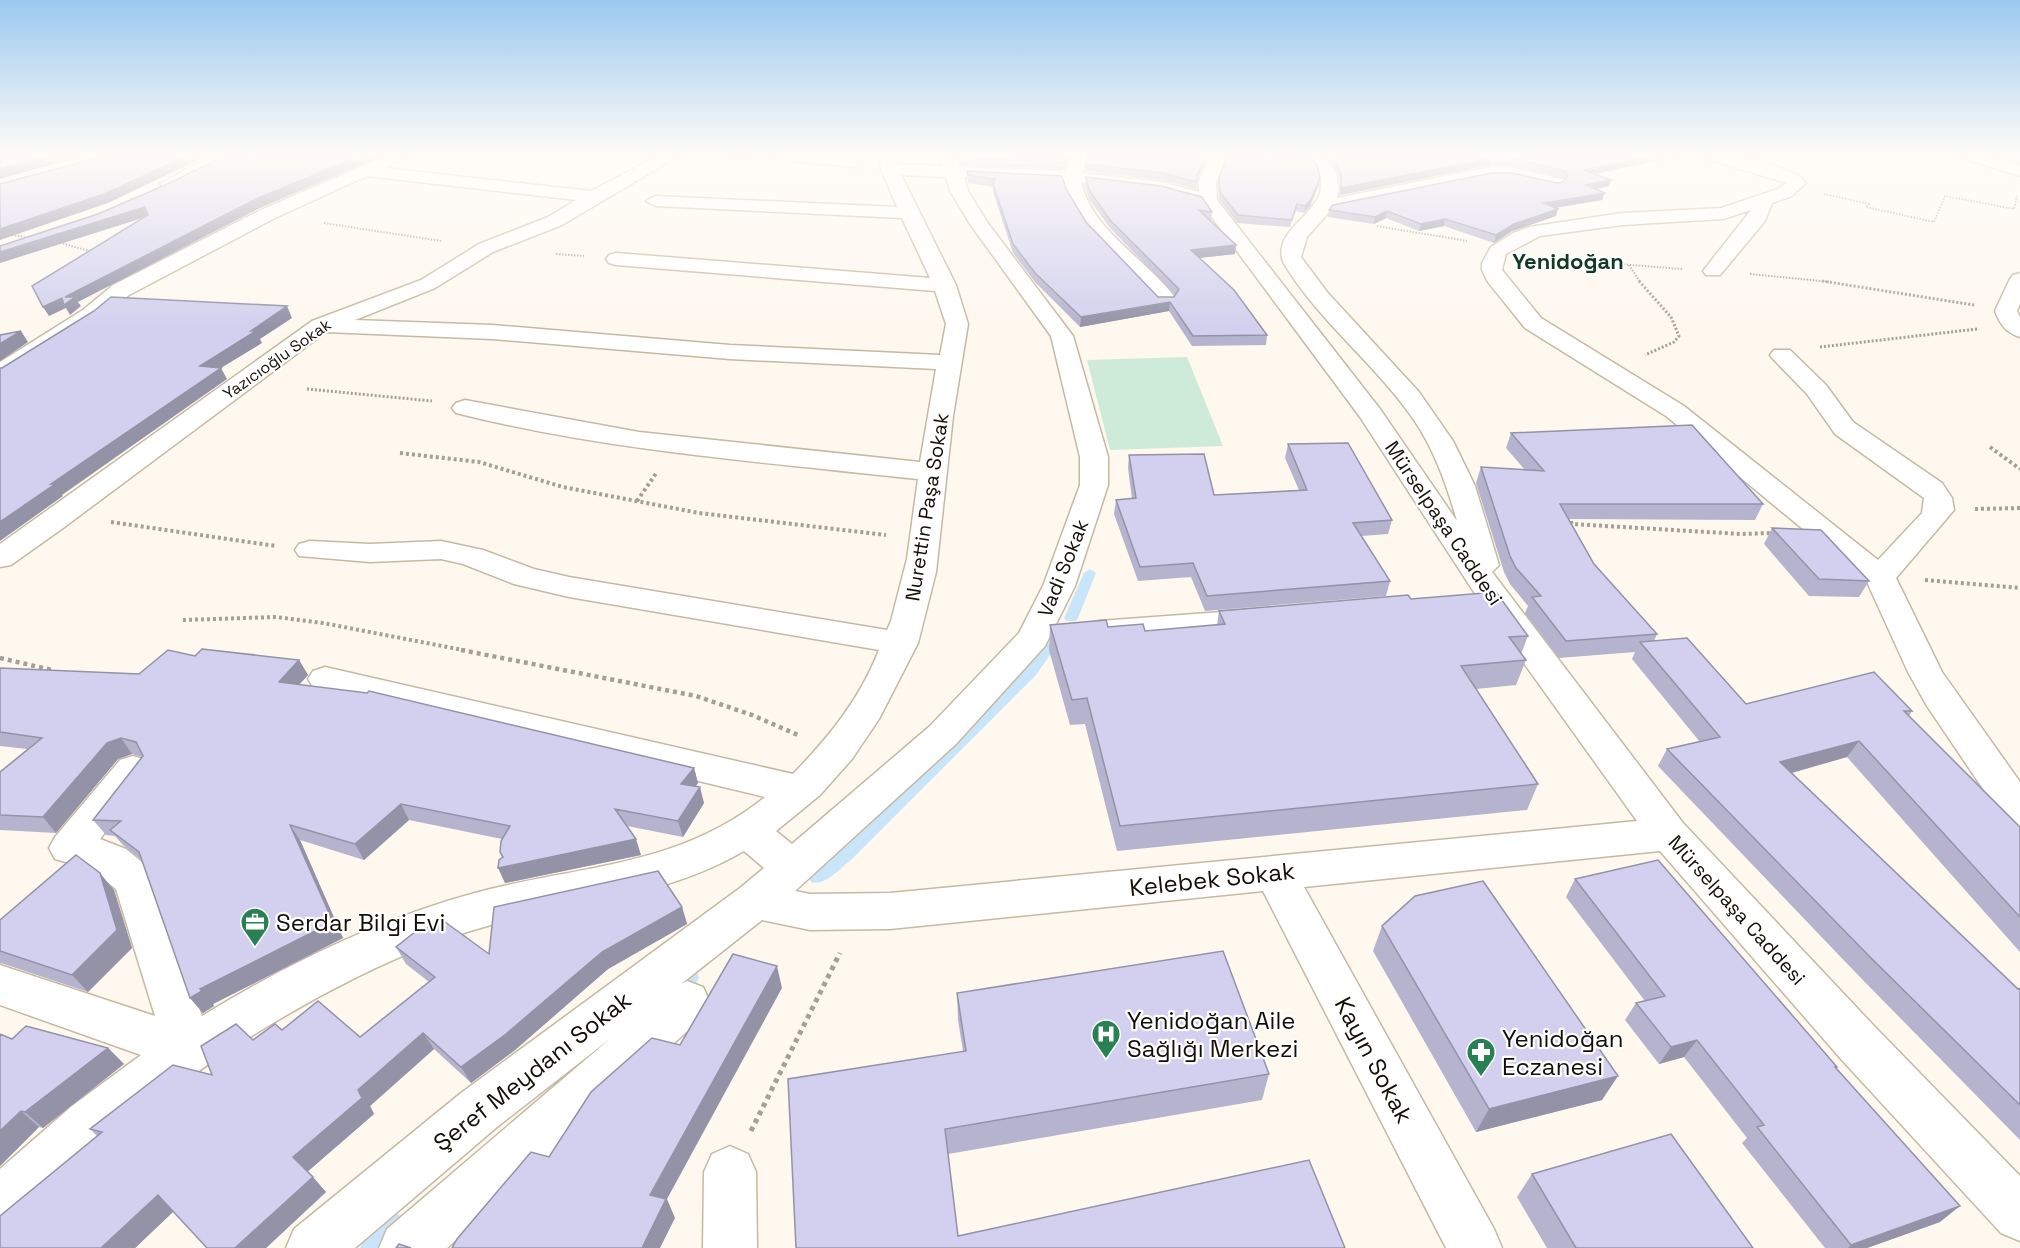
<svg xmlns="http://www.w3.org/2000/svg" width="2020" height="1248" font-family="'Space Grotesk',sans-serif">
<rect width="100%" height="100%" fill="#fef8ef"/>
<path fill="#ceebda" d="M 1187,357 L 1223,446 L 1110,450 L 1087,360 Z"/>
<g fill="none" stroke-linecap="round" stroke-linejoin="round">
<path fill="#c9e5fa" fill-rule="evenodd" d="M 1090,569 L 1096,573 L 1078,618 L 1076,621 L 1066,621 L 1064,618 L 1084,573 Z
M 1048,643 L 1055,648 L 1036,675 L 852,859 C 841,867 825,887 811,882 L 808,877 L 811,872 L 840,849 L 1026,669 L 1043,645 Z
M 690,970 L 697,972 L 699,978 C 694,988 682,998 671,1002 L 664,1000 L 662,994 C 666,984 679,974 690,970 Z
M 397,1214 L 405,1217 L 408,1225 L 405,1233 L 388,1248 L 360,1248 C 366,1234 383,1220 397,1214 Z"/>
<g stroke="#c7b8a2" stroke-width="3">
<path id="minor" d="M 214,154 L 234,154 L 175,188 L 169,189 L 160,184 Z
M 390,154 L 411,154 L 385,168 L 591,191 L 662,154 L 682,154 L 562,225 L 493,252 L 435,288 L 355,320 L 492,325 L 730,345 L 940,355 L 946,324 L 935,291 L 616,265 L 609,263 L 606,259 L 609,255 L 616,253 L 930,278 L 902,218 L 655,206 L 646,201 L 655,196 L 897,207 L 881,169 L 879,154 L 895,154 L 898,164 L 943,166 L 940,154 L 956,154 L 960,167 L 1066,171 L 1071,154 L 1087,154 L 1083,173 L 1162,182 L 1199,192 L 1198,183 L 1211,154 L 1227,154 L 1216,183 L 1217,200 L 1380,409 L 1457,521 C 1447,486 1435,451 1414,420 C 1376,364 1318,321 1283,262 C 1270,225 1336,211 1318,171 C 1314,164 1307,160 1302,154 L 1320,154 C 1334,165 1342,180 1337,198 L 1490,167 L 1510,167 L 1561,179 L 1564,183 L 1561,187 L 1555,188 L 1510,177 L 1490,177 L 1331,210 L 1307,237 L 1301,257 L 1327,292 L 1419,392 L 1453,441 L 1475,486 L 1499,565 L 1492,572 L 1683,823 L 1875,1027 L 2020,1176 L 2020,1241 L 2001,1233 L 1841,1059 L 1660,851 L 1304,887 L 1494,1229 L 1502,1248 L 1446,1248 L 1263,891 L 890,929 L 810,930 L 762,920 L 681,984 L 687,981 L 703,987 L 710,1002 L 703,1017 L 447,1248 L 379,1248 L 387,1229 L 611,1038 L 497,1127 L 355,1248 L 286,1248 L 294,1229 L 461,1093 L 740,888 L 764,868 L 744,851 C 670,894 587,902 506,921 C 454,934 405,953 357,977 C 273,1019 194,1070 121,1130 C 85,1160 42,1213 0,1231 L 0,1169 L 72,1106 L 141,1055 L 0,1005 L 0,965 L 155,1016 L 116,889 L 90,869 L 55,859 L 49,848 L 55,837 L 120,760 L 133,756 L 146,760 L 152,770 L 100,839 L 126,849 L 149,868 L 202,1016 C 287,964 379,919 475,893 C 578,865 677,868 765,797 L 325,691 L 313,687 L 308,679 L 313,671 L 325,667 L 793,774 C 829,737 860,699 879,650 L 569,597 L 514,584 L 463,564 L 441,559 L 370,562 L 299,556 L 295,550 L 299,544 L 310,541 L 370,544 L 441,541 L 483,550 L 534,569 L 569,577 L 887,630 L 891,621 L 907,559 L 918,479 C 763,462 607,451 456,413 L 452,408 L 456,403 L 465,400 L 639,432 L 920,462 L 936,369 L 730,359 L 492,339 L 326,332 L 63,528 L 11,565 L 0,567 L 0,544 L 312,321 L 421,280 L 479,244 L 548,217 L 576,200 L 367,176 L 275,218 L 129,295 L 99,320 L 9,377 L 0,379 L 0,362 L 83,310 L 113,285 L 261,210 ZM 901,175 L 946,177 L 950,191 L 970,224 L 1051,336 L 1080,457 L 1080,485 L 1043,586 L 1019,633 L 930,726 L 792,844 L 776,831 L 820,795 L 852,759 L 879,719 L 918,643 L 936,572 L 953,416 L 968,324 L 956,285 ZM 964,177 L 1064,182 C 1065,217 1133,278 1157,304 L 1173,304 L 1176,299 C 1151,263 1089,228 1082,183 L 1161,192 L 1202,204 L 1360,417 L 1483,606 L 1637,821 L 890,893 L 810,894 L 795,891 L 956,744 L 1045,646 L 1075,586 L 1108,485 L 1108,457 L 1073,336 L 987,222 L 968,191 Z
M 1703,154 C 1724,152 1793,165 1806,183 L 1790,197 L 1772,203 L 1765,221 L 1720,275 L 1706,275 L 1703,271 L 1751,210 L 1723,219 L 1622,225 L 1540,236 L 1506,254 L 1502,270 L 1541,318 L 1684,406 L 1878,560 L 1922,513 L 1924,498 L 1835,434 L 1807,394 L 1774,360 L 1770,355 L 1774,350 L 1790,350 L 1826,385 L 1853,422 L 1942,483 L 1952,498 L 1954,510 L 1896,578 L 1942,672 L 2020,782 L 2020,827 L 2006,823 L 1927,706 L 1908,672 L 1867,582 L 1666,416 L 1525,328 L 1488,282 L 1482,270 L 1482,263 L 1491,247 L 1513,233 L 1529,227 L 1622,213 L 1721,208 L 1778,189 L 1786,183 L 1705,158 Z
M 1960,154 L 1983,154 L 2020,165 L 2020,176 L 1962,158 Z
M 2020,273 L 2020,304 L 2017,311 L 2020,317 L 2020,337 C 2006,333 2000,324 1995,311 L 2010,279 L 2013,275 Z
M 1263,609 L 1275,612 L 1279,619 L 1275,626 L 1099,643 L 1087,640 L 1082,632 L 1087,624 L 1099,621 Z
M 730,1146 L 748,1154 L 756,1172 L 757,1248 L 703,1248 L 704,1172 L 712,1154 Z"/>
</g>
<path stroke="#a5a097" stroke-width="2" stroke-dasharray="1.5 1.5" stroke-linecap="butt" d="M 702,154 L 859,168
M 1824,194 L 1869,204 L 1866,207 L 1934,222 L 1945,196 L 2014,209 L 2017,196
M 324,223 L 441,241
M 1377,226 L 1467,241
M 0,233 L 29,238
M 57,242 L 93,252
M 556,254 L 584,256
M 1555,259 L 1682,269
M 1629,265 L 1640,282
M 1750,274 L 1831,282"/>
<path stroke="#a5a097" stroke-width="3" stroke-dasharray="2 2" stroke-linecap="butt" d="M 1639,281 L 1671,317 L 1679,336 L 1674,342 L 1645,355
M 1822,281 L 1974,305
M 1820,347 L 1977,329
M 307,389 L 432,401"/>
<path stroke="#a5a097" stroke-width="4" stroke-dasharray="3 3" stroke-linecap="butt" d="M 1990,447 L 2020,469
M 400,453 L 479,462 L 563,487 L 699,513 L 886,535
M 637,501 L 657,472
M 1975,509 L 2020,508
M 1568,516 L 1572,524 L 1741,534 L 1771,533
M 111,522 L 276,546
M 1925,580 L 2020,588
M 183,620 L 276,617 L 323,623 L 468,651"/>
<path stroke="#a5a097" stroke-width="4.5" stroke-dasharray="4 4" stroke-linecap="butt" d="M 461,650 L 696,696 L 752,715 L 798,735
M 0,658 L 52,670"/>
<path stroke="#a5a097" stroke-width="5" stroke-dasharray="4.5 4.5" stroke-linecap="butt" d="M 751,1131 L 840,953"/>
<use href="#minor" fill="#fff" fill-rule="evenodd"/>
</g>
<path fill="#b5b3cd" d="M 958,154 L 1069,154 L 1064,169 L 962,165 Z
M 1209,154 L 1197,180 L 1196,189 L 1162,180 L 1086,171 L 1086,164 Z
M 1322,154 L 1691,154 L 1595,174 L 1611,180 L 1609,186 L 1596,189 L 1602,200 L 1556,208 L 1556,216 L 1512,231 L 1494,243 L 1444,226 L 1419,231 L 1386,218 L 1374,224 L 1328,217 L 1329,210 L 1557,183 L 1563,182 L 1565,181 L 1563,178 L 1511,165 L 1490,165 L 1340,195 L 1340,178 L 1331,161 Z
M 1986,154 L 2020,154 L 2020,163 Z
M 967,171 L 1066,189 L 1086,222 L 1158,297 L 1174,297 L 1175,295 L 1110,228 L 1089,199 L 1085,186 L 1086,177 L 1212,212 L 1211,220 L 1209,220 L 1236,245 L 1235,254 L 1199,258 L 1267,335 L 1266,345 L 1192,346 L 1169,311 L 1080,327 L 1035,282 L 1013,253 L 993,192 L 993,187 L 968,183 Z
M 1219,177 L 1320,178 L 1319,185 L 1310,206 L 1304,213 L 1295,211 L 1290,227 L 1237,223 L 1219,199 L 1218,183 Z
M 1511,433 L 1763,504 L 1755,520 L 1569,519 L 1594,564 L 1657,634 L 1654,641 L 1746,704 L 1912,711 L 1909,716 L 2020,827 L 2020,952 L 1847,757 L 1792,773 L 2018,989 L 2020,988 L 2020,1140 L 1857,974 L 1658,766 L 1667,749 L 1700,742 L 1632,659 L 1635,652 L 1559,658 L 1525,613 L 1528,606 L 1510,584 L 1504,572 L 1476,483 L 1481,467 L 1525,470 L 1506,448 Z
M 1288,444 L 1392,520 L 1388,534 L 1362,536 L 1390,581 L 1386,596 L 1205,611 L 1191,577 L 1138,581 L 1114,514 L 1116,500 L 1132,499 L 1128,468 L 1129,455 L 1214,495 L 1299,490 L 1285,458 Z
M 1772,528 L 1869,581 L 1859,597 L 1809,596 L 1764,544 Z
M 1411,599 L 1528,636 L 1521,654 L 1526,660 L 1516,685 L 1476,689 L 1538,784 L 1527,810 L 1117,851 L 1085,724 L 1070,725 L 1049,650 L 1050,625 L 1108,627 L 1145,631 L 1217,625 L 1219,611 Z
M 195,656 L 299,660 L 308,675 L 299,684 L 694,768 L 698,783 L 695,787 L 704,803 L 683,837 L 627,826 L 641,855 L 505,883 L 502,857 L 500,852 L 502,839 L 409,820 L 364,860 L 300,840 L 343,938 L 213,1004 L 214,1006 L 203,1013 L 190,998 L 142,860 L 123,845 L 115,836 L 106,835 L 93,820 L 142,757 L 132,754 L 118,759 L 56,833 L 0,830 L 0,772 L 27,749 L 0,746 L 0,668 L 139,674 Z
M 1575,879 L 1836,1068 L 1940,1222 L 1867,1248 L 1825,1248 L 1742,1143 L 1747,1138 L 1684,1057 L 1659,1064 L 1625,1020 L 1636,1003 L 1645,1001 L 1566,897 Z
M 114,890 L 132,948 L 88,992 L 1,963 L 0,964 L 0,920 Z
M 682,907 L 687,924 L 608,969 L 515,1050 L 471,1083 L 434,1049 L 370,1106 L 374,1114 L 307,1172 L 326,1192 L 266,1248 L 207,1248 L 173,1212 L 135,1248 L 0,1248 L 97,1136 L 90,1129 L 212,1075 L 253,1040 L 282,1030 L 360,1037 L 429,982 L 406,964 L 396,947 L 489,954 Z
M 1382,926 L 1602,1100 L 1476,1132 L 1373,951 Z
M 957,993 L 1269,1074 L 1262,1100 L 948,1154 L 958,1236 L 796,1248 L 963,1051 L 958,1020 Z
M 12,1039 L 108,1048 L 124,1064 L 43,1128 L 39,1127 L 0,1166 Z
M 1532,1174 L 1753,1248 L 1547,1248 L 1517,1197 Z"/>
<path fill="#9392a7" d="M 58,154 L 91,154 L 0,179 L 0,169 Z
M 191,154 L 211,154 L 108,203 L 0,240 L 0,229 Z
M 364,154 L 372,154 L 374,159 L 260,208 L 78,302 L 81,306 L 70,315 L 66,308 L 49,316 L 43,307 L 256,199 Z
M 1067,154 L 1069,154 L 1064,169 L 1065,162 Z
M 1207,154 L 1209,154 L 1196,182 L 1197,175 Z
M 1664,154 L 1691,154 L 1582,176 L 1584,170 Z
M 1492,158 L 1490,165 L 1340,195 L 1341,188 Z
M 1320,178 L 1319,185 L 1310,206 L 1304,213 L 1305,206 Z
M 1611,180 L 1609,186 L 1584,192 L 1586,185 Z
M 1605,193 L 1602,200 L 1541,210 L 1544,203 Z
M 145,207 L 149,216 L 0,263 L 0,252 Z
M 1558,209 L 1556,216 L 1512,231 L 1494,243 L 1496,235 L 1514,224 Z
M 1387,211 L 1386,218 L 1374,224 L 1375,217 Z
M 1445,219 L 1444,226 L 1419,231 L 1421,224 Z
M 1236,245 L 1235,254 L 1190,259 L 1191,250 Z
M 1170,302 L 1169,311 L 1080,327 L 1081,317 Z
M 287,306 L 292,318 L 260,339 L 262,343 L 221,368 L 227,379 L 62,495 L 63,496 L 0,541 L 0,522 L 51,484 L 200,366 Z
M 21,331 L 28,342 L 0,361 L 0,344 Z
M 299,660 L 308,675 L 288,697 L 279,682 Z
M 121,738 L 132,754 L 118,759 L 56,833 L 43,817 L 107,743 Z
M 1859,741 L 1847,757 L 1769,779 L 1780,762 Z
M 694,768 L 698,783 L 686,800 L 681,784 Z
M 700,787 L 704,803 L 683,837 L 678,821 Z
M 401,804 L 409,820 L 364,860 L 355,844 Z
M 290,825 L 300,840 L 343,938 L 213,1004 L 214,1006 L 203,1013 L 190,998 L 200,989 Z
M 636,839 L 641,855 L 505,883 L 498,868 Z
M 100,873 L 114,890 L 132,948 L 88,992 L 72,975 Z
M 682,907 L 687,924 L 608,969 L 515,1050 L 471,1083 L 461,1067 L 602,952 Z
M 777,966 L 782,988 L 667,1199 L 675,1218 L 660,1248 L 642,1248 L 650,1195 Z
M 423,1033 L 434,1049 L 370,1106 L 374,1114 L 306,1173 L 293,1157 L 358,1090 Z
M 1697,1040 L 1684,1057 L 1659,1064 L 1671,1047 Z
M 108,1048 L 124,1064 L 43,1128 L 25,1112 Z
M 1618,1076 L 1602,1100 L 1476,1132 L 1489,1109 Z
M 21,1111 L 39,1127 L 0,1166 L 0,1131 Z
M 313,1177 L 326,1192 L 266,1248 L 235,1248 Z
M 158,1195 L 175,1210 L 135,1248 L 101,1248 Z
M 1960,1206 L 1940,1222 L 1867,1248 L 1848,1248 L 1851,1245 Z"/>
<path fill="#d2d0ee" stroke="#9392a7" stroke-width="1.5" d="M 0,154 L 58,154 L 0,169 L 0,159 L 3,158 L 0,158 Z
M 112,154 L 191,154 L 104,194 L 0,229 L 0,184 Z
M 226,154 L 364,154 L 256,199 L 65,297 L 75,297 L 64,305 L 62,298 L 43,307 L 32,286 L 148,215 L 145,207 L 0,252 L 0,246 L 98,214 L 172,182 L 220,158 Z
M 960,154 L 1067,154 L 1065,162 L 962,158 Z
M 1088,154 L 1207,154 L 1197,175 L 1197,182 L 1163,173 L 1086,164 Z
M 1228,154 L 1306,154 L 1317,165 L 1320,178 L 1311,199 L 1305,206 L 1297,204 L 1292,220 L 1238,215 L 1220,192 L 1219,177 Z
M 1330,154 L 1664,154 L 1584,170 L 1611,180 L 1586,185 L 1605,193 L 1544,203 L 1558,209 L 1514,224 L 1496,235 L 1445,219 L 1421,224 L 1387,211 L 1375,217 L 1329,210 L 1333,205 L 1492,173 L 1512,173 L 1557,183 L 1563,182 L 1568,176 L 1565,171 L 1512,158 L 1492,158 L 1341,188 L 1341,172 Z
M 967,171 L 1062,176 L 1066,189 L 1086,222 L 1158,297 L 1174,297 L 1179,289 L 1110,220 L 1089,190 L 1086,177 L 1161,186 L 1202,197 L 1212,212 L 1199,210 L 1236,245 L 1191,250 L 1234,290 L 1267,335 L 1193,336 L 1170,302 L 1081,317 L 1035,273 L 1013,244 L 993,184 L 995,179 L 968,175 Z
M 111,297 L 287,306 L 251,331 L 256,331 L 200,366 L 221,368 L 51,484 L 55,484 L 0,522 L 0,368 L 2,368 L 94,311 Z
M 21,331 L 0,344 L 0,335 Z
M 1692,425 L 1763,504 L 1560,504 L 1594,564 L 1657,634 L 1566,641 L 1532,597 L 1541,596 L 1516,568 L 1510,556 L 1481,467 L 1544,471 L 1511,433 Z
M 1348,443 L 1392,520 L 1353,523 L 1390,581 L 1207,596 L 1193,563 L 1140,567 L 1116,500 L 1136,498 L 1129,455 L 1204,454 L 1214,495 L 1307,490 L 1288,444 Z
M 1772,528 L 1821,530 L 1869,581 L 1819,579 Z
M 1496,592 L 1528,636 L 1509,637 L 1526,660 L 1461,666 L 1538,784 L 1120,826 L 1087,698 L 1072,700 L 1050,625 L 1106,620 L 1108,627 L 1143,624 L 1145,631 L 1225,624 L 1219,611 L 1408,595 L 1411,599 Z
M 1687,638 L 1746,704 L 1874,672 L 1912,711 L 1904,711 L 2020,827 L 2020,917 L 1859,741 L 1780,762 L 2018,989 L 2020,988 L 2020,1105 L 1871,958 L 1667,749 L 1720,737 L 1640,642 Z
M 202,649 L 299,660 L 279,682 L 367,693 L 369,691 L 694,768 L 681,784 L 700,787 L 678,821 L 615,809 L 636,839 L 498,868 L 499,860 L 503,857 L 500,852 L 501,841 L 510,826 L 401,804 L 355,844 L 290,825 L 333,922 L 200,989 L 202,991 L 190,998 L 139,852 L 110,830 L 121,821 L 93,820 L 143,756 L 136,742 L 121,738 L 107,743 L 43,817 L 0,815 L 0,772 L 42,738 L 0,732 L 0,668 L 139,674 L 168,650 L 195,656 Z
M 76,855 L 100,873 L 117,930 L 72,975 L 0,951 L 0,920 Z
M 1658,860 L 1837,1067 L 1835,1067 L 1960,1206 L 1851,1245 L 1757,1127 L 1764,1125 L 1697,1040 L 1671,1047 L 1636,1003 L 1665,996 L 1575,879 Z
M 658,871 L 682,907 L 602,952 L 506,1034 L 461,1067 L 423,1033 L 358,1090 L 362,1098 L 293,1157 L 313,1177 L 235,1248 L 207,1248 L 158,1195 L 101,1248 L 0,1248 L 0,1216 L 102,1132 L 90,1129 L 173,1065 L 212,1075 L 201,1046 L 236,1024 L 253,1040 L 275,1024 L 282,1030 L 318,1001 L 360,1037 L 435,977 L 396,947 L 415,932 L 445,922 L 489,954 L 494,907 Z
M 1483,881 L 1618,1076 L 1489,1109 L 1382,926 L 1415,896 Z
M 1223,951 L 1269,1074 L 945,1129 L 958,1236 L 1309,1160 L 1345,1248 L 796,1248 L 788,1079 L 966,1051 L 957,993 Z
M 733,954 L 777,966 L 650,1195 L 666,1199 L 642,1248 L 452,1248 L 457,1239 L 531,1152 L 549,1157 L 591,1092 L 652,1038 L 680,1045 Z
M 26,1026 L 108,1048 L 25,1112 L 21,1111 L 0,1131 L 0,1034 L 12,1039 Z
M 1671,1134 L 1753,1248 L 1576,1248 L 1532,1174 Z
M 399,1244 L 411,1248 L 396,1248 Z"/>
<linearGradient id="sky" x2="0" y2="1"><stop stop-color="#9bc8ef"/><stop offset="0.47" stop-color="#fffcf8"/><stop offset="1" stop-color="#fffcf8" stop-opacity="0"/></linearGradient>
<rect width="2020" height="328" fill="url(#sky)"/>
<defs>
<g id="office-pin" transform="scale(1.5)"><path d="M0 17L-7.5 6A9.5 9.5 0 1 1 7.5 6Z" fill="#298053" stroke="#fff"/><path d="M-6-3h4V-5.5h4V-3h4V5H-6ZM-1-4.5V-3h2v-1.5ZM-6 0V1H6V0Z" fill="#fff"/></g>
<g id="hospital-pin" transform="scale(1.5)"><path d="M0 17L-7.5 6A9.5 9.5 0 1 1 7.5 6Z" fill="#298053" stroke="#fff"/><path d="M-5-5h3v3.5h4V-5h3V5h-3V1.5h-4V5h-3Z" fill="#fff"/></g>
<g id="pharmacy-pin" transform="scale(1.5)"><path d="M0 17L-7.5 6A9.5 9.5 0 1 1 7.5 6Z" fill="#298053" stroke="#fff"/><path d="M-2-6h4v4h4v4h-4v4h-4v-4h-4v-4h4Z" fill="#fff"/></g>
</defs>
<g fill-rule="evenodd">
<use href="#office-pin" x="255" y="922"/>
<use href="#hospital-pin" x="1106" y="1034"/>
<use href="#pharmacy-pin" x="1481" y="1052"/>
</g>
<g text-anchor="middle" dominant-baseline="central" stroke-width="4.5" stroke-linejoin="round" paint-order="stroke">
<g font-size="16" fill="#130e07" stroke="#fff">
<text transform="translate(277 359) rotate(-35)">Yazıcıoğlu Sokak</text>
</g>
<g font-size="20" fill="#130e07" stroke="#fff">
<text transform="translate(927 507) rotate(-81)">Nurettin Paşa Sokak</text>
<text transform="translate(1444 523) rotate(56)">Mürselpaşa Caddesi</text>
<text transform="translate(1063 568) rotate(-68)">Vadi Sokak</text>
<text transform="translate(1737 910) rotate(48)">Mürselpaşa Caddesi</text>
</g>
<g font-size="22" font-weight="bold" fill="#113a24" stroke="#fff">
<text x="1568" y="261">Yenidoğan</text>
</g>
<g font-size="24" fill="#130e07" stroke="#fff">
<text transform="translate(1212 879) rotate(-6)">Kelebek Sokak</text>
<text transform="translate(1374 1060) rotate(62)">Kayın Sokak</text>
<text transform="translate(532 1071) rotate(-38)">Şeref Meydanı Sokak</text>
</g>
<g font-size="24" fill="#130e07" stroke="#fff" text-anchor="start">
<text x="276" y="922">Serdar Bilgi Evi</text>
<text x="1127" y="1020">Yenidoğan Aile<tspan x="1127" dy="28">Sağlığı Merkezi</tspan></text>
<text x="1502" y="1038">Yenidoğan<tspan x="1502" dy="28">Eczanesi</tspan></text>
</g>
</g>
</svg>
